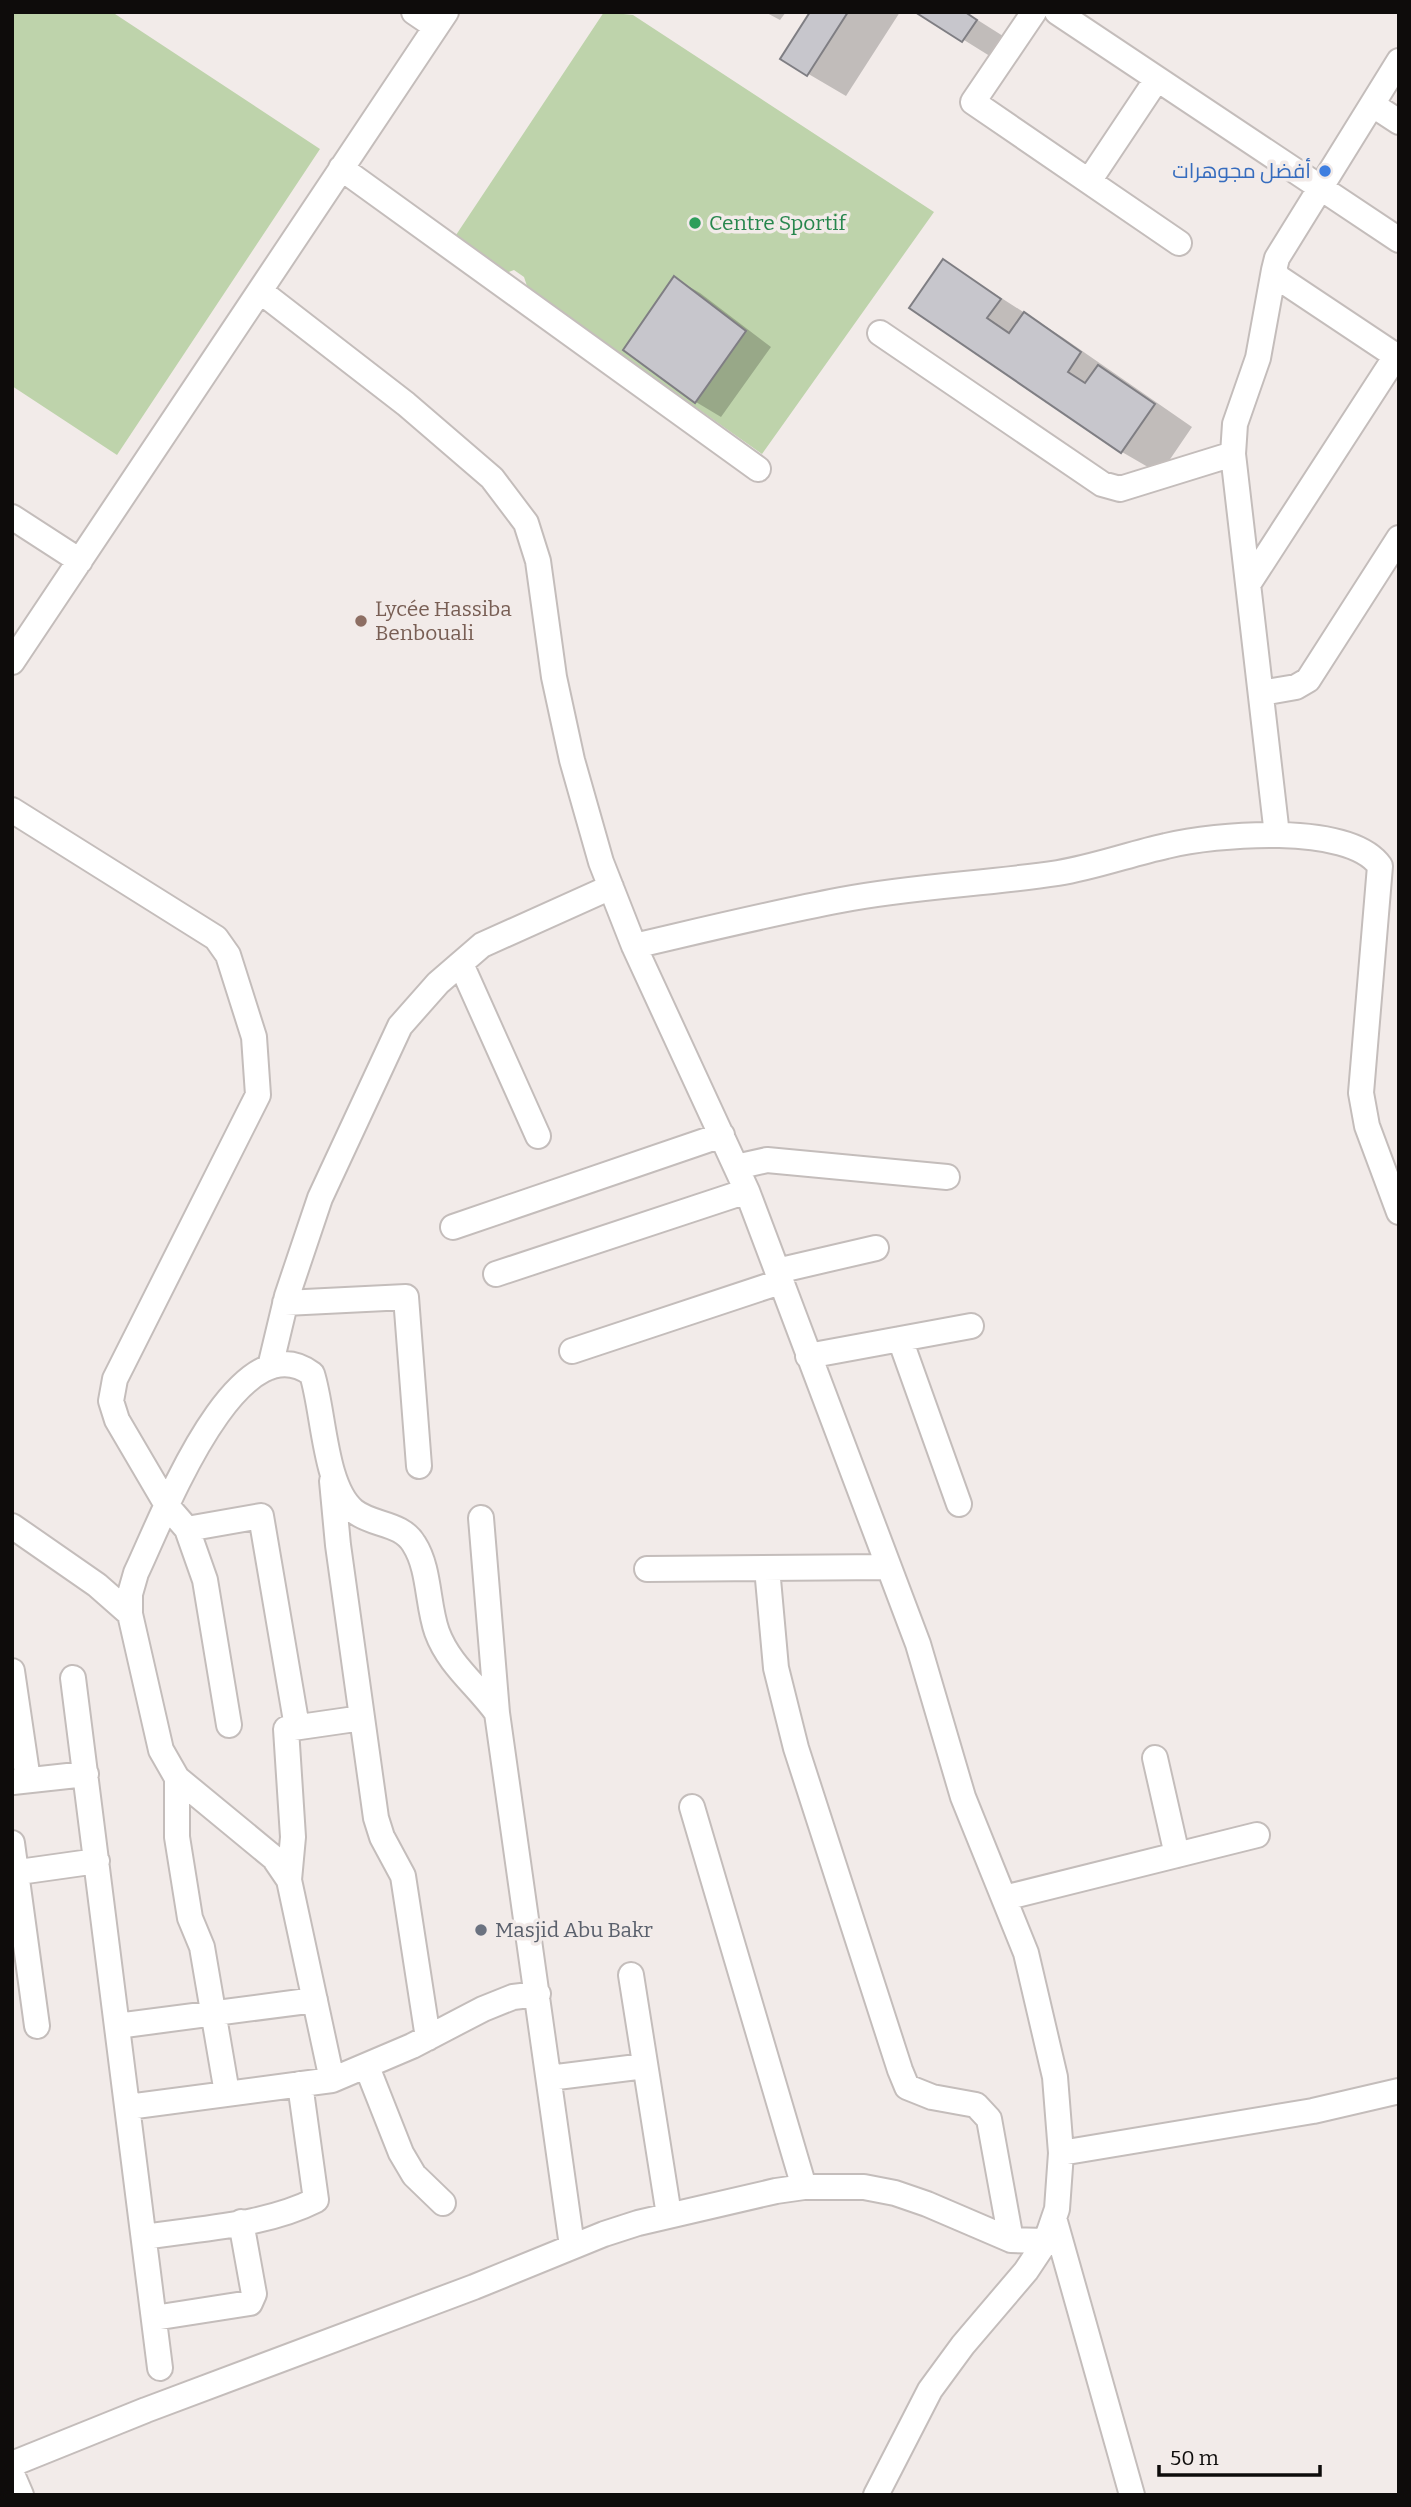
<svg xmlns="http://www.w3.org/2000/svg" width="1411" height="2507" font-family="Bitter,Cairo,serif">
<rect width="100%" height="100%" fill="#f2ebe9"/>
<path fill="#bed3ab" d="M 12,12 L 112,12 L 320,149 L 117,455 L 12,386 Z
M 604,12 L 633,15 L 934,212 L 762,454 L 528,289 L 524,277 L 514,270 L 506,273 L 456,235 Z"/>
<path fill="#0003" d="M 765,12 L 786,12 L 780,20 Z
M 812,12 L 900,12 L 846,96 L 783,59 Z
M 919,12 L 965,12 L 1014,43 L 1001,63 Z
M 944,261 L 1062,337 L 1192,427 L 1160,474 L 1122,452 L 911,308 Z
M 674,278 L 700,293 L 771,347 L 721,417 L 696,402 Z"/>
<path fill="#c7c6cc" stroke="#7f7e83" stroke-width="2" d="M 810,12 L 848,12 L 807,76 L 780,59 Z
M 915,12 L 965,12 L 977,20 L 962,42 Z
M 943,259 L 1001,299 L 987,318 L 1009,333 L 1024,312 L 1081,352 L 1068,372 L 1085,383 L 1098,365 L 1155,404 L 1121,453 L 909,308 Z
M 674,276 L 746,331 L 695,403 L 623,350 Z"/>
<g fill="none" stroke-linecap="round" stroke-linejoin="round">
<g stroke="#c4bdbb" stroke-width="28">
<path id="minor" d="M 414,12 L 436,27
M 1034,12 L 973,102 L 1179,243
M 1057,12 L 1399,240
M 1399,61 L 1277,258 L 1274,270 L 1279,278 L 1399,358
M 1373,105 L 1399,122
M 341,168 L 758,469
M 1089,181 L 1157,79
M 1274,270 L 1258,358 L 1235,424 L 1233,454 L 1277,835
M 260,291 L 406,404 L 492,478 L 526,523 L 538,561 L 554,677 L 572,760 L 601,862 L 634,946 L 747,1191 L 918,1644 L 963,1797 L 1026,1953 L 1055,2077 L 1061,2153 L 1057,2209 L 1046,2241 L 1026,2271 L 963,2345 L 930,2390 L 876,2495
M 880,333 L 1102,484 L 1120,489 L 1233,454
M 12,517 L 80,561
M 1249,583 L 1396,356
M 12,662 L 446,12
M 1261,693 L 1296,687 L 1308,680 L 1399,538
M 12,810 L 216,938 L 228,955 L 254,1037 L 258,1095 L 115,1379 L 111,1401 L 117,1420 L 168,1507 L 187,1529 L 205,1580 L 229,1725
M 634,946 C 703,930 772,913 841,900 C 913,886 986,884 1058,873 C 1095,867 1130,854 1166,846 C 1214,834 1349,822 1380,866 L 1361,1093 L 1367,1126 L 1399,1212
M 461,964 L 538,1136
M 736,1167 L 767,1160 L 947,1177
M 453,1227 L 722,1135
M 777,1271 L 876,1248
M 496,1274 L 747,1191
M 285,1303 L 406,1297 L 419,1466
M 900,1339 L 959,1504
M 572,1351 L 780,1282
M 808,1356 L 971,1326
M 270,1367 L 287,1296 L 320,1198 L 400,1026 L 438,983 L 482,945 L 611,887
M 332,1481 L 338,1545 L 376,1818 L 382,1837 L 403,1876 L 428,2038
M 481,1518 L 497,1713
M 12,1526 L 97,1585 L 130,1614
M 187,1529 L 261,1516 L 297,1727
M 767,1568 L 776,1668 L 796,1748 L 900,2070 L 907,2087 L 932,2097 L 976,2105 L 989,2119 L 1011,2240
M 647,1569 L 888,1567
M 12,1671 L 28,1780
M 73,1678 L 160,2368
M 1155,1758 L 1177,1855
M 177,1778 L 177,1837 L 190,1918 L 202,1947 L 227,2093
M 13,1782 L 86,1774
M 692,1807 L 804,2187
M 12,1843 L 37,2026
M 12,1873 L 97,1861
M 289,1880 L 293,1837 L 286,1729 L 362,1718
M 1004,1898 L 1257,1835
M 631,1975 L 669,2215
M 117,2026 L 315,2000
M 367,2067 L 401,2153 L 414,2175 L 443,2203
M 549,2078 L 645,2066
M 332,2080 L 289,1880 L 274,1858 L 177,1778 L 161,1750 L 130,1614 L 130,1594 L 136,1573 C 160,1524 236,1317 312,1374 C 324,1411 324,1487 354,1511 C 373,1526 401,1522 414,1544 C 430,1569 427,1604 437,1632 C 449,1665 477,1685 497,1713 L 572,2246
M 128,2107 L 332,2080 L 412,2046 L 483,2009 L 513,1997 L 538,1994
M 1061,2153 L 1313,2111 L 1399,2091
M 1054,2218 L 1132,2495
M 144,2237 C 200,2228 265,2226 316,2200 L 300,2084
M 154,2318 L 250,2303 L 254,2294 L 241,2222
M 12,2464 L 146,2410 L 474,2287 L 604,2234 L 638,2223 L 776,2191 L 804,2187 L 864,2187 L 895,2193 L 927,2204 L 1011,2240 L 1046,2241
M 12,2474 L 21,2495"/>
</g>
<use href="#minor" stroke="#fff" stroke-width="24"/>
</g>
<circle fill="#3f7fe0" stroke="#f2ebe9" stroke-width="2.5" cx="1325" cy="171" r="7"/>
<circle fill="#2e9e5b" stroke="#f2ebe9" stroke-width="2.5" cx="695" cy="223" r="7"/>
<circle fill="#8d6e63" stroke="#f2ebe9" stroke-width="2.5" cx="361" cy="621" r="7"/>
<circle fill="#6b7280" stroke="#f2ebe9" stroke-width="2.5" cx="481" cy="1930" r="7"/>
<g text-anchor="middle" dominant-baseline="central" stroke-width="7" stroke-linejoin="round" paint-order="stroke">
<g font-size="21" fill="#366cbe" stroke="#f2ebe9" text-anchor="end">
<text x="1311" y="171">أفضل مجوهرات</text>
</g>
<g font-size="21" fill="#27864d" stroke="#f2ebe9" text-anchor="start">
<text x="709" y="223">Centre Sportif</text>
</g>
<g font-size="21" fill="#785e54" stroke="#f2ebe9" text-anchor="start">
<text x="375" y="609">Lycée Hassiba<tspan x="375" dy="24">Benbouali</tspan></text>
</g>
<g font-size="21" fill="#5b616d" stroke="#f2ebe9" text-anchor="start">
<text x="495" y="1930">Masjid Abu Bakr</text>
</g>
</g>
<rect width="1411" height="2507" fill="none" stroke="#0e0c0b" stroke-width="28"/>
<path d="M1159 2465v10h161v-10" fill="none" stroke="#0e0c0b" stroke-width="3.5"/>
<text x="1170" y="2465" font-size="21" fill="#0e0c0b" stroke="#f2ebe9" stroke-width="5" paint-order="stroke">50 m</text>
</svg>
